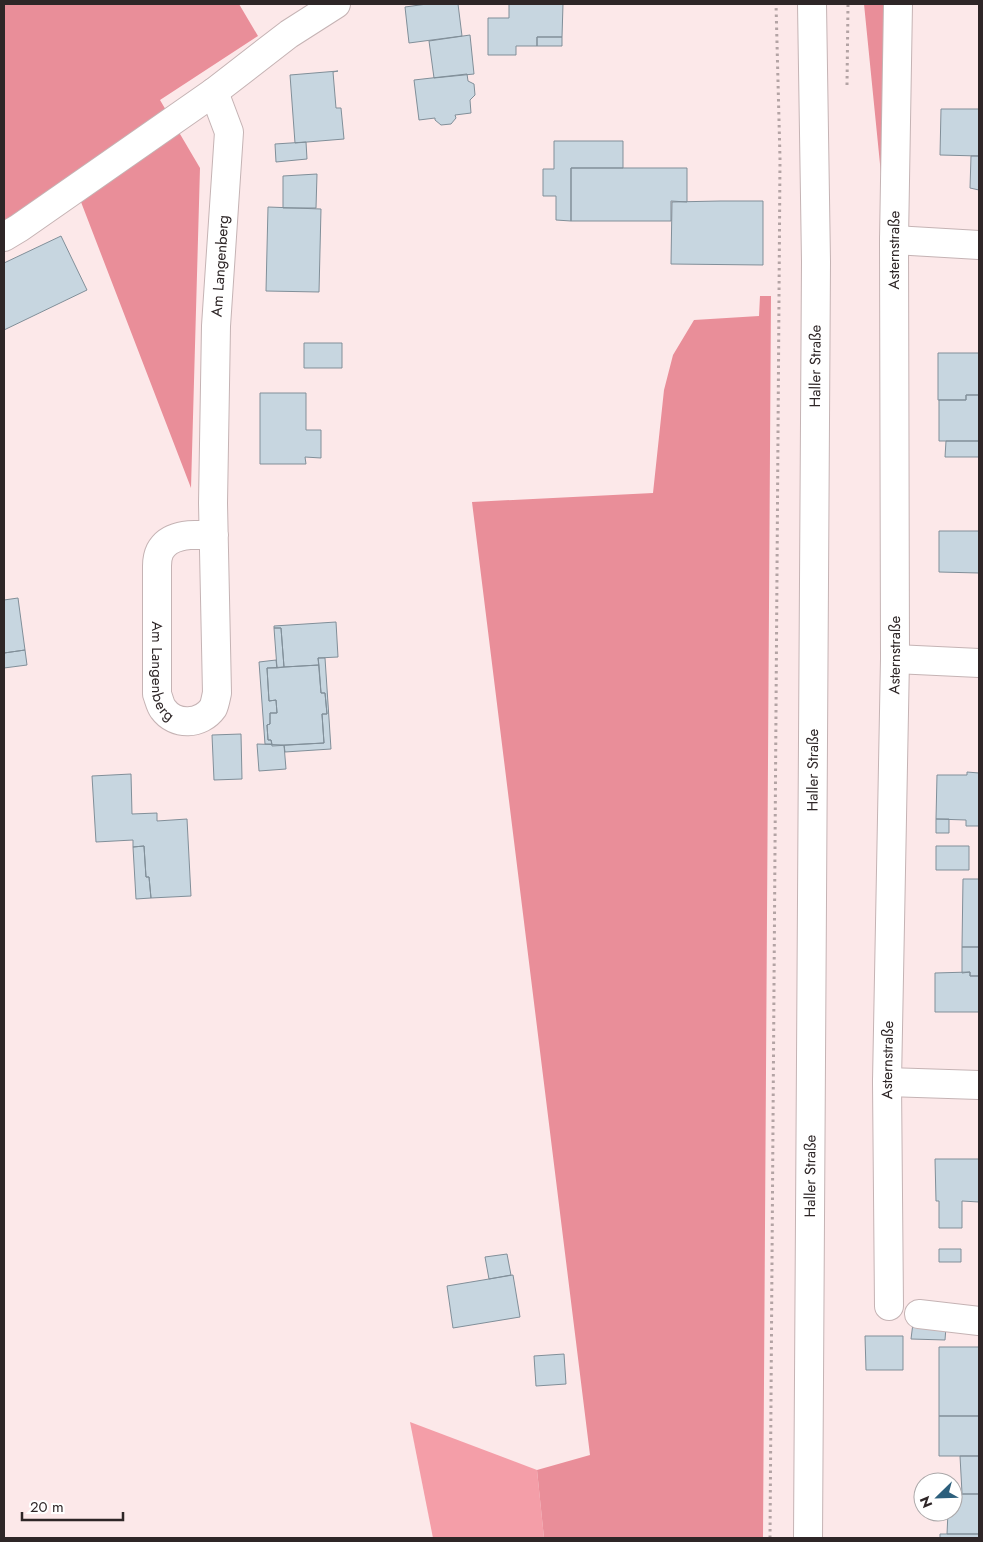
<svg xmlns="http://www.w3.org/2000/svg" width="983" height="1542" font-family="Jost,sans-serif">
<rect width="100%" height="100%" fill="#fce8e9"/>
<path fill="#f49ea8" d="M 410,1422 L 537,1470 L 544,1538 L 433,1538 Z"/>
<path fill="#e98e99" d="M 4,4 L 239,4 L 258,36 L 160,100 L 200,168 L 191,488 L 71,176 L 14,217 L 4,222 Z
M 864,4 L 885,4 L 881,174 Z
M 760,296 L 771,296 L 763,1538 L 544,1538 L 537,1470 L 590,1455 L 472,502 L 653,493 L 664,390 L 673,355 L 694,320 L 759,316 Z"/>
<path fill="#c7d6e0" stroke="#818f99" d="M 427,4 L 458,4 L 462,36 L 409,43 L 405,7 Z
M 509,4 L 573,4 L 563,4 L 562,37 L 537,37 L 537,46 L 516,46 L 516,55 L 488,55 L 488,18 L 509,18 Z
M 470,35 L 474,74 L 434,78 L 429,41 Z
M 537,37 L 562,37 L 562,46 L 537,46 Z
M 338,71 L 333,72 L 336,108 L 341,108 L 344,139 L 295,143 L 290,75 Z
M 467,74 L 468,81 L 474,84 L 475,95 L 470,100 L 471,113 L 455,115 L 456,118 L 451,124 L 441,125 L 435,120 L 435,118 L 419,120 L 414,80 Z
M 941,109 L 979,109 L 979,156 L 940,155 Z
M 554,141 L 623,141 L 623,168 L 571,168 L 571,221 L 556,220 L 556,196 L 543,196 L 543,169 L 554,169 Z
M 306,142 L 307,159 L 276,162 L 275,144 Z
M 971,156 L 979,156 L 979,190 L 970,188 Z
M 571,168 L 687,168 L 687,202 L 671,201 L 671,221 L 571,221 Z
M 317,174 L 316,208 L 283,208 L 283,176 Z
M 720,201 L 763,201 L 763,265 L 671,264 L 672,202 Z
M 268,207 L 321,209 L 319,292 L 266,291 Z
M 61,236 L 87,290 L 4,330 L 4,263 Z
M 304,343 L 342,343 L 342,368 L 304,368 Z
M 938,353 L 979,353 L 979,395 L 966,395 L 966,400 L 938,400 Z
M 260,393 L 306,393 L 306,430 L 321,430 L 321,458 L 305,457 L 306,464 L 260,464 Z
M 966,395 L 979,395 L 979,441 L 939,441 L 939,400 L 966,400 Z
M 946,441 L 979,441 L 979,457 L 945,457 Z
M 939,531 L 979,531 L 979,573 L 939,572 Z
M 18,598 L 25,650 L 4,653 L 4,600 Z
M 336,622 L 338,657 L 318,658 L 319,665 L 284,667 L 281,628 L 274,628 L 274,626 Z
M 274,628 L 281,628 L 284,667 L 277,668 Z
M 25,650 L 27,665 L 4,668 L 4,653 Z
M 318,658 L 325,658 L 331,749 L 285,752 L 284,745 L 324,743 L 322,714 L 327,714 L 325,693 L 321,693 Z
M 276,660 L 277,668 L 267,668 L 269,701 L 276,700 L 277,713 L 270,713 L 270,724 L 267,725 L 268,740 L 271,740 L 272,744 L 265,744 L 259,662 Z
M 319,665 L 321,693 L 325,693 L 327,714 L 322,714 L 324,743 L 272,746 L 271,740 L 268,740 L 267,725 L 270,724 L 270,713 L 277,713 L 276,700 L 269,701 L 267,668 Z
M 241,734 L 242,779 L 214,780 L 212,735 Z
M 257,744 L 284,745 L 286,769 L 259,771 Z
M 967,772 L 979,773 L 979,826 L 966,826 L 966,820 L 936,819 L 937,775 L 967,775 Z
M 131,774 L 132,814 L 157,813 L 157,821 L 187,819 L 191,896 L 151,898 L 149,877 L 146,877 L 144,846 L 133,847 L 133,840 L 96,842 L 92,776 Z
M 936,819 L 949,819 L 949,833 L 936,833 Z
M 144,846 L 146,877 L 149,877 L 151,898 L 136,899 L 133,847 Z
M 936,846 L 969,846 L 969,870 L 936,870 Z
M 963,879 L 979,879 L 979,947 L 962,947 Z
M 962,947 L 979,947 L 979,976 L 970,976 L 970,972 L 962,973 Z
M 970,972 L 970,976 L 979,976 L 979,1012 L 935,1012 L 935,973 Z
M 935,1159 L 979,1159 L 979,1202 L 962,1201 L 962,1228 L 939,1228 L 939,1201 L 936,1201 Z
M 939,1249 L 961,1249 L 961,1262 L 939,1262 Z
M 507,1254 L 511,1275 L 489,1279 L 485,1257 Z
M 513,1275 L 520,1317 L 453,1328 L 447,1286 Z
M 913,1323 L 946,1327 L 945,1340 L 911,1339 Z
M 865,1336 L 903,1336 L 903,1370 L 866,1370 Z
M 939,1347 L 979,1347 L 979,1416 L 939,1416 Z
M 564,1354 L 566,1384 L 536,1386 L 534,1356 Z
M 939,1416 L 979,1416 L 979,1456 L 939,1456 Z
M 960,1456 L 979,1456 L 979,1494 L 961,1494 L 962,1493 Z
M 953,1494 L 979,1494 L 979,1534 L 947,1534 L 948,1512 L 953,1512 Z
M 940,1534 L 979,1534 L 979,1538 L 940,1538 Z"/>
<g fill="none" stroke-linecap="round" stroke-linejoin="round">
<g stroke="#c5b3b4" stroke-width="30">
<g id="street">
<path d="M 4,237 L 19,228 L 214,92 L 289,34 L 336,4"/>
<path d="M 894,240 L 979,245"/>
<path id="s1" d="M 214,535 C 195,535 170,532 160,551 C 158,555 157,562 157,566 L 157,694 C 159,699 160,705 163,709 C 175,726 201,725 213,708 C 215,704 216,697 217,693 L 213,503 L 216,326 L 229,132 L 214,92"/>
<path d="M 895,659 L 979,663"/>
<path d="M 887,1082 L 979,1085"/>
<path id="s2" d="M 889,1306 L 887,1082 L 895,659 L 894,240 L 898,4"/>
<path d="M 919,1314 L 979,1321"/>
</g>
</g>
<g stroke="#c5b3b4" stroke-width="30">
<g id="secondary">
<path id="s3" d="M 808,1538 L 816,262 L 812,4"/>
</g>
</g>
<path stroke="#b3a3a4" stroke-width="3" stroke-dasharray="2.5 4" stroke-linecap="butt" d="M 847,85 L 848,4
M 770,1538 L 780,159 L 776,4"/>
<use href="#street" stroke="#fff" stroke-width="28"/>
<use href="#secondary" stroke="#fff" stroke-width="28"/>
</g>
<g text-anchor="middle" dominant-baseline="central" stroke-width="4" stroke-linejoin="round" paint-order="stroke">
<g font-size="15" fill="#2e2627" stroke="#fff">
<text stroke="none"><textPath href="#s2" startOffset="1056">Asternstraße</textPath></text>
<text stroke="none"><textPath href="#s1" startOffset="720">Am Langenberg</textPath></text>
<text stroke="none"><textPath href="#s3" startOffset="1172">Haller Straße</textPath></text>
<text stroke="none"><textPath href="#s2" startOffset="651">Asternstraße</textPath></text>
<text stroke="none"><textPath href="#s1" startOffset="181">Am Langenberg</textPath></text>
<text stroke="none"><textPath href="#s3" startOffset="768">Haller Straße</textPath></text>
<text stroke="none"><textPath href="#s2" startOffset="246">Asternstraße</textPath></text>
<text stroke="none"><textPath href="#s3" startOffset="362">Haller Straße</textPath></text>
</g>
</g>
<rect width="983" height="1542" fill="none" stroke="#2e2627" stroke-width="10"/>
<g transform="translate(938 1497) rotate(247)"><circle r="24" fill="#ffffff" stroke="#aba8a9"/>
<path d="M0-4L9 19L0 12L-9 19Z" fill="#2c5f7c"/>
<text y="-8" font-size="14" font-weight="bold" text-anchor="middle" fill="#2e2627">N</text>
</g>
<path d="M22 1512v8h101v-8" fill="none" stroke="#2e2627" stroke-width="2.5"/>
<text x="30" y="1512" font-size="15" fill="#2e2627" stroke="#ffffff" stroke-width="4" paint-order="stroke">20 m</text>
</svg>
